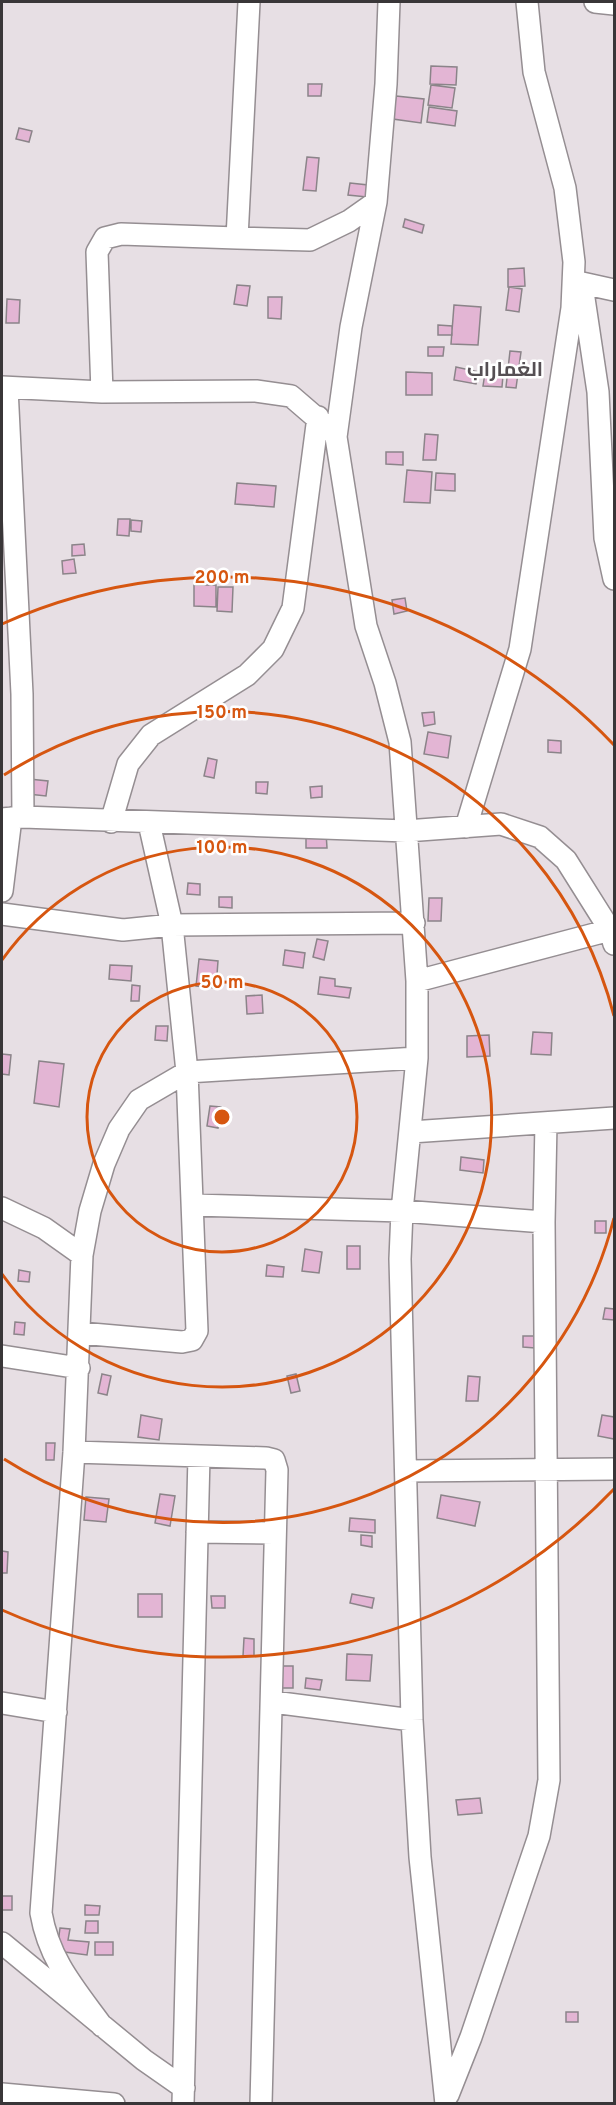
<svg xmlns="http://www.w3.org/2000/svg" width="616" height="2105" font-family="Overpass,Cairo,sans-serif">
<rect width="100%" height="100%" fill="#e7dfe4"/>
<path fill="#e3b5d4" stroke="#8b8489" stroke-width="1.5" d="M 431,66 L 457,67 L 456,85 L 430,84 Z
M 308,84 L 322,84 L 321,96 L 308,96 Z
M 431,85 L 455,88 L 452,108 L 428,105 Z
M 396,96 L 424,99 L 421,123 L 393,119 Z
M 429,107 L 457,111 L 455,126 L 427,122 Z
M 19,128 L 32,131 L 29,142 L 16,139 Z
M 307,157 L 319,158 L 316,191 L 303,190 Z
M 350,183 L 368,185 L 367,197 L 348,195 Z
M 405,219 L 424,225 L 422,233 L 403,227 Z
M 524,268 L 525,286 L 508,287 L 508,269 Z
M 237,285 L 250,286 L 247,306 L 234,304 Z
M 509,287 L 522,289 L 519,312 L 506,310 Z
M 268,297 L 282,297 L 281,319 L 268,318 Z
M 7,299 L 20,300 L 19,323 L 6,323 Z
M 454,305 L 481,307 L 478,345 L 451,344 Z
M 438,325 L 452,326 L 452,335 L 438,335 Z
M 428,347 L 444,347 L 443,356 L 428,356 Z
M 510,351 L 521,352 L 516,388 L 506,387 Z
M 456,367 L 479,372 L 476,384 L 454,380 Z
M 406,372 L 432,373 L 432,395 L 406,395 Z
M 485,373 L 503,375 L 502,387 L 483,386 Z
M 425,434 L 438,435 L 436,460 L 423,460 Z
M 386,452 L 403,452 L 403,465 L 386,464 Z
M 407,470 L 432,472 L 430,503 L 404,502 Z
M 436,473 L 455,474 L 455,491 L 435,490 Z
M 237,483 L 276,486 L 274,507 L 235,504 Z
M 118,519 L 130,519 L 129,536 L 117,535 Z
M 131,520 L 142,521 L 141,532 L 131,531 Z
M 84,544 L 85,555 L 72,556 L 72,545 Z
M 74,559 L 76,573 L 63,574 L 62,561 Z
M 194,585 L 216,585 L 216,607 L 194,606 Z
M 218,587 L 233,587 L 232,612 L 217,611 Z
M 405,598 L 407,611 L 394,614 L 392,600 Z
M 434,712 L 435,724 L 424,726 L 422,713 Z
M 428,732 L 451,736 L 448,758 L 424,754 Z
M 548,740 L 561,741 L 561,753 L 548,752 Z
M 208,758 L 217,760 L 214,778 L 204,776 Z
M 29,779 L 48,781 L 46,796 L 28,794 Z
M 256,782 L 268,782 L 267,794 L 256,793 Z
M 322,786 L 322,797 L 311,798 L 310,787 Z
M 326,832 L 327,848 L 306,848 L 306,833 Z
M 188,883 L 200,884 L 200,895 L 187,894 Z
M 219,897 L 232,897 L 232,908 L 219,907 Z
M 429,898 L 442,898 L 441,921 L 428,921 Z
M 317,939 L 328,941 L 324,960 L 313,957 Z
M 285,950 L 305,953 L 303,968 L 283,965 Z
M 199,959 L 218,961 L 216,988 L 196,986 Z
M 110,965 L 132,966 L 131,981 L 109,979 Z
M 320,977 L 335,979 L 335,986 L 351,988 L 349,998 L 318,994 Z
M 132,985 L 140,986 L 139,1001 L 131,1001 Z
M 262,995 L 263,1013 L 247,1014 L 246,996 Z
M 156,1026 L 168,1026 L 167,1041 L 155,1040 Z
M 533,1032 L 552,1033 L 551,1055 L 531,1054 Z
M 489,1035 L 490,1056 L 467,1057 L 467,1036 Z
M 2,1054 L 11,1055 L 9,1075 L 2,1074 Z
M 39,1061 L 64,1064 L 59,1107 L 34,1103 Z
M 210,1106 L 221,1107 L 218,1128 L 207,1126 Z
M 461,1157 L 484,1160 L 483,1173 L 460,1170 Z
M 595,1221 L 606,1221 L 606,1233 L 595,1233 Z
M 347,1246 L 360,1246 L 360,1269 L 347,1269 Z
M 305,1249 L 322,1252 L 319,1273 L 302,1271 Z
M 267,1265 L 284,1267 L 283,1277 L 266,1276 Z
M 19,1270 L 30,1272 L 29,1282 L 18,1281 Z
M 605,1308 L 614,1309 L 614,1320 L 603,1319 Z
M 15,1322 L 25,1323 L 24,1335 L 14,1334 Z
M 523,1336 L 536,1336 L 535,1348 L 523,1347 Z
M 102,1374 L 111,1376 L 107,1395 L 98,1393 Z
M 296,1374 L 300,1391 L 291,1393 L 287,1376 Z
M 468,1376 L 480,1377 L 478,1401 L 466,1401 Z
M 141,1415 L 162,1419 L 159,1440 L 138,1437 Z
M 602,1415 L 614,1417 L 614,1439 L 598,1436 Z
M 46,1443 L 55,1443 L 54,1460 L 46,1460 Z
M 160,1494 L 175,1496 L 170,1526 L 155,1523 Z
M 441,1495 L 480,1502 L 475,1526 L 437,1518 Z
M 86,1497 L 109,1499 L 106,1522 L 84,1520 Z
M 350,1518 L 375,1520 L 375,1533 L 349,1531 Z
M 361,1535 L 372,1536 L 372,1547 L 361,1545 Z
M 2,1551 L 8,1552 L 7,1573 L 2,1573 Z
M 138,1594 L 162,1594 L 162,1617 L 138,1617 Z
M 352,1594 L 374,1598 L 372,1608 L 350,1603 Z
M 211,1596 L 225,1596 L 225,1608 L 212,1608 Z
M 244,1638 L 254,1639 L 254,1656 L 243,1656 Z
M 347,1654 L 372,1655 L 370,1681 L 346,1680 Z
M 280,1666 L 293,1666 L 293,1688 L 280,1688 Z
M 306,1678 L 322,1680 L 320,1690 L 305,1688 Z
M 480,1798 L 482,1813 L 458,1815 L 456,1800 Z
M 2,1896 L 12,1896 L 12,1910 L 2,1910 Z
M 85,1905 L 100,1906 L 99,1915 L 85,1915 Z
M 86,1921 L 98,1921 L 98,1933 L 85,1933 Z
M 60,1928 L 70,1929 L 68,1940 L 89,1942 L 87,1955 L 57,1951 Z
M 95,1942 L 113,1942 L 113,1955 L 95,1955 Z
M 566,2012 L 578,2012 L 578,2022 L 566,2022 Z"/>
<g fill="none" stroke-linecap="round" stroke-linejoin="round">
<g stroke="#958e92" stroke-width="24">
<path id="minor" d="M 249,2 L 237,238 L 310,240 L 349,221 L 376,202
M 389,2 L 386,84 L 376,202 L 351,327 L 336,437 L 366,626 L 385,683 L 400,742 L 417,981 L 417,1058 L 402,1211 L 400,1259 L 412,1720 L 420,1857 L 446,2104
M 595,2 L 614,4
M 582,283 L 614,290
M 582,285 L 598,392 L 605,538 L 614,579
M 2,387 L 102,392 L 256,391 L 291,396 L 327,427
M 7,388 L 22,694 L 23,817
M 102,392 L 97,252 L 105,238 L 121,234 L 237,238
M 2,819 L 23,817 L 406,831 L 501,824 L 540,837 L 566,860 L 610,930 L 614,944
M 111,822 L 128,764 L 151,735 L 247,675 L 273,649 L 293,608 L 318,417
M 466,827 L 520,649 L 572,308 L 574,262 L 565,188 L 534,72 L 527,2
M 2,891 L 11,818
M 2,914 L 123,930 L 172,925 L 414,923
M 417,981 L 610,930
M 411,1132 L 614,1118
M 194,1205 L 402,1211 L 544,1222
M 2,1208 L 44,1228 L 82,1255
M 80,1333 L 182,1342 L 192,1340 L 197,1331 L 187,1072 L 172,925 L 149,823
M 2,1356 L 79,1368
M 74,1452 L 266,1458 L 274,1460 L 277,1470 L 261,2104
M 407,1471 L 614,1469
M 197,1532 L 274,1533
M 273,1702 L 412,1720
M 2,1703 L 56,1712
M 2,1943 L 144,2060 L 184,2088
M 102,2026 C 75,1989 49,1960 41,1913 L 74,1452 L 82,1255 L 90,1211 L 104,1164 L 119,1129 L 139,1100 L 187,1072 L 417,1058
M 2,2094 L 114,2104
M 448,2095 L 471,2037 L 539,1836 L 549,1780 L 544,1222 L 546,1123
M 183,2104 L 199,1456"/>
</g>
<use href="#minor" stroke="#fff" stroke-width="21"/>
</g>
<g fill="none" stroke="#d65610" stroke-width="3">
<circle cx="222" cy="1117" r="135"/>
<path d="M2 960A270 270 0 1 1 2 1274"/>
<path d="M614 1218A405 405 0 0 1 4 1459M4 775A405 405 0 0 1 614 1016"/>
<path d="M614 1489A540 540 0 0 1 2 1610M2 624A540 540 0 0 1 614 745"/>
</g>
<g text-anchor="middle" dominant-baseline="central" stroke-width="5" stroke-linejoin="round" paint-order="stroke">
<g font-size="20" font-weight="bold" fill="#554f53" stroke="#fff">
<text x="505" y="371">الغماراب</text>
</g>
</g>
<circle cx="222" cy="1117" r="9" fill="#d65610" stroke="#fff" stroke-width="3"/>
<g font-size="18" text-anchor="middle" font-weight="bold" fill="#d65610" stroke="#fff" stroke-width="5" stroke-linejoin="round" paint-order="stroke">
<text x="222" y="583">200 m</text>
<text x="222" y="718">150 m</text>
<text x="222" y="853">100 m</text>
<text x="222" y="988">50 m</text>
</g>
<rect width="616" height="2105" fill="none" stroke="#393638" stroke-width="6"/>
</svg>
